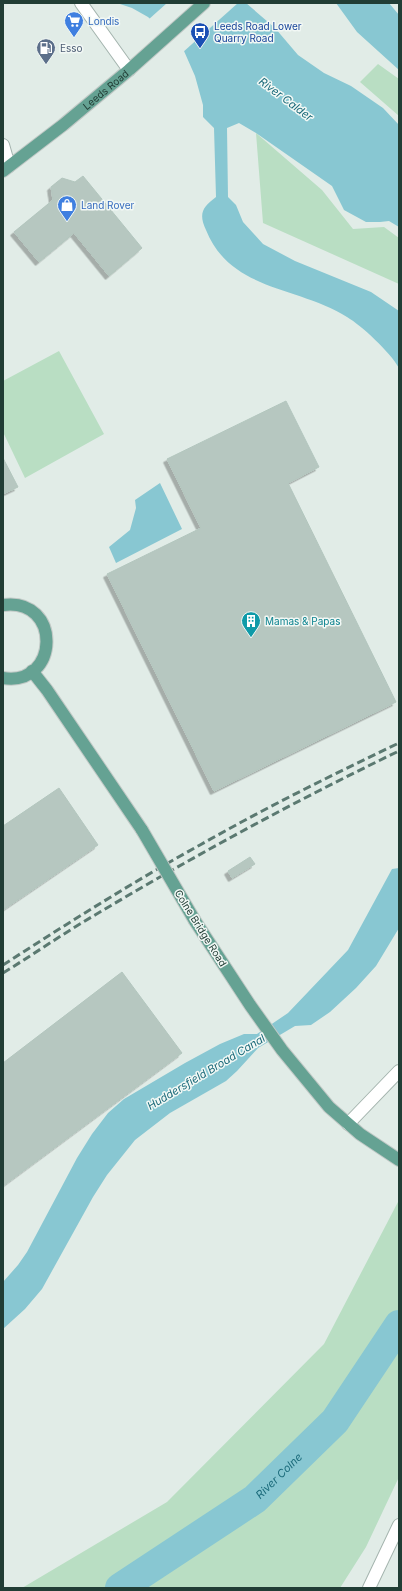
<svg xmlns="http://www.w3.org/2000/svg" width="402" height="1591" font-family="Inter,sans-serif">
<defs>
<filter id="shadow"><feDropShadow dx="-3.5" dy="3.5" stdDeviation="0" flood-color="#0004"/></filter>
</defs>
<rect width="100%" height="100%" fill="#e1ece7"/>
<path fill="#b9dec3" d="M 378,64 L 399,79 L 399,116 L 360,82 Z
M 256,133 L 322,190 L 353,229 L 384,227 L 399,238 L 399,284 L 263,223 Z
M 59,351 L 104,434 L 25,478 L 3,432 L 3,381 Z
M 399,1200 L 399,1477 L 366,1547 L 340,1588 L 22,1588 L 167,1502 L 324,1344 Z"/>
<path fill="#88c7d2" d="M 117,3 L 246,3 L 275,28 L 298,55 L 324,73 L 351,86 L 383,108 L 399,125 L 399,227 L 389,221 L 380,222 L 366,222 L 344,210 L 332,186 L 256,133 L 239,123 L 227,128 L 228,197 L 236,205 L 243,222 L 263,244 L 295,261 L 371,292 L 399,311 L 399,368 C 390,352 362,326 347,317 C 299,286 231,292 206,230 C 198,213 203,207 216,197 L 214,128 L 203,117 L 203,105 L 195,76 L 184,51 L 148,17 L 132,8 Z
M 336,3 L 389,3 L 399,15 L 399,70 L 357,32 Z
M 160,483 L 182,529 L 116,563 L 109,547 L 130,530 L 136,508 L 135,500 Z
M 399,868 L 399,928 L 376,966 L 356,988 L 330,1012 L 311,1025 L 295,1026 L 258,1048 L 237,1071 L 226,1081 L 170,1113 L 135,1140 L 107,1175 L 93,1197 L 42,1289 L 25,1309 L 3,1329 L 3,1282 L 18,1265 L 27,1252 L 77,1158 L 92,1134 L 108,1113 L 124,1099 L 185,1063 L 220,1044 L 244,1034 L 257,1034 L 288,1013 L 348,950 L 392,869 Z"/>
<path fill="#e1ece7" d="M 167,3 L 238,3 L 182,53 L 148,20 Z"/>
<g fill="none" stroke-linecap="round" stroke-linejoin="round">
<path stroke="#88c7d2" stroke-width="30" id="s1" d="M 120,1588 L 255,1499 L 335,1421 L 399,1325"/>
</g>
<path fill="#b6c7c0" stroke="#b3c6be" filter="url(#shadow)" d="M 83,176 L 142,248 L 109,276 L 74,233 L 39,262 L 14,232 L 53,200 L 51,187 L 62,178 L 75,182 Z
M 286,401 L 319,467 L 288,483 L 396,702 L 214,791 L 107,574 L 201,528 L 167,459 Z
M 3,458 L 18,487 L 3,494 Z
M 59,788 L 98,845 L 3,910 L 3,826 Z
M 250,857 L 255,864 L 232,878 L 228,871 Z
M 122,972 L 182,1053 L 3,1186 L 3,1063 Z"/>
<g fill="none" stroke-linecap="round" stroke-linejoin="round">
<g stroke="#a4b4ae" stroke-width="14">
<path id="minor" d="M 81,3 L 129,70
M 3,145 L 9,166
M 348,1124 L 399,1071
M 369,1588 L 399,1525"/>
</g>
<g stroke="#c1c9c6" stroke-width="14">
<g id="major">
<path id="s2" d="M 3,171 L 63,125 L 129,70 L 204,3"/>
<path d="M 3,605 C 62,597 60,687 3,678"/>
<path d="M 32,671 L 47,690 L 142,830"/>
<path d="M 195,921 L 250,1005 L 282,1050 L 329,1107 L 360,1134 L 399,1160"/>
</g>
</g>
<use href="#minor" stroke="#fff" stroke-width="12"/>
<use href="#major" stroke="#65a293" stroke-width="12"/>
<path stroke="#5b7971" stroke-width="3" stroke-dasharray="8 4" stroke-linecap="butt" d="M 3,965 C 68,923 133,882 200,845 C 265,808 332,775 399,743
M 3,973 C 34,954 64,933 95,915 C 194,856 295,801 399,751"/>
<g stroke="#c1c9c6" stroke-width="14" stroke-linecap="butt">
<path id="major-bridge" d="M 142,830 L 195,921"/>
</g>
<use href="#major-bridge" stroke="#65a293" stroke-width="12"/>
</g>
<defs>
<g id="supermarket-pin" transform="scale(1)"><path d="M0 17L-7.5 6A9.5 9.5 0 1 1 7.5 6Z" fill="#3f7fe0" stroke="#f2f8f5"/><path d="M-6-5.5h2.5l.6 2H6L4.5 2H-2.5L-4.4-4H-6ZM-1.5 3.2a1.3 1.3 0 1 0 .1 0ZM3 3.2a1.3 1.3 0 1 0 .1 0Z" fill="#fff"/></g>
<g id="bus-pin" transform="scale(1)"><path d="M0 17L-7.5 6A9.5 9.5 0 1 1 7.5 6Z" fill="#1a4fb4" stroke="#f2f8f5"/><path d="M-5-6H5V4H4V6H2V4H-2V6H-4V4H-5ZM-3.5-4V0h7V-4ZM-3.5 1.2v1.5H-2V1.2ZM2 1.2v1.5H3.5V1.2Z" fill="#fff"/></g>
<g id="fuel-pin" transform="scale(1)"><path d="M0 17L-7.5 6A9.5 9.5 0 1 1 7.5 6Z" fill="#5c6f8a" stroke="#f2f8f5"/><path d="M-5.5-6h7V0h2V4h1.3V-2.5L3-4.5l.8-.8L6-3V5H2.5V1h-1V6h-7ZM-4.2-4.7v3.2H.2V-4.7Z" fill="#fff"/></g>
<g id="shop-pin" transform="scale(1)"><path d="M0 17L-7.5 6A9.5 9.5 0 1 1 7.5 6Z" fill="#3f7fe0" stroke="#f2f8f5"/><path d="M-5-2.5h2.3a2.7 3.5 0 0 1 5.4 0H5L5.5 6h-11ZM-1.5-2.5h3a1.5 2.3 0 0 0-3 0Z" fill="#fff"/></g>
<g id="building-pin" transform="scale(1)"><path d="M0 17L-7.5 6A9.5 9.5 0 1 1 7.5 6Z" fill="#0f9aa8" stroke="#f2f8f5"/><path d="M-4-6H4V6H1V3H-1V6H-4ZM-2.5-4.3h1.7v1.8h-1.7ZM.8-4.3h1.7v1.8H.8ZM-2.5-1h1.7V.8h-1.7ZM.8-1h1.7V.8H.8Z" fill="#fff"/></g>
</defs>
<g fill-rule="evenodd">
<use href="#supermarket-pin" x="74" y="21"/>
<use href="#bus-pin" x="200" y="32"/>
<use href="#fuel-pin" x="46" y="48"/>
<use href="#shop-pin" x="67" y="205"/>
<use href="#building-pin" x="251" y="621"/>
</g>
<g text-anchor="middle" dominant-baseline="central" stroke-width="3" stroke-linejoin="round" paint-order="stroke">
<g font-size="10" fill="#366cbe" stroke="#f2f8f5" text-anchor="start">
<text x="88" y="21">Londis</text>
<text x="81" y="205">Land Rover</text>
</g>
<g font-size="10" fill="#164399" stroke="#f2f8f5" text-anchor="start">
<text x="214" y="26">Leeds Road Lower<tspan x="214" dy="12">Quarry Road</tspan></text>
</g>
<g font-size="10" fill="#4e5e75" stroke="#f2f8f5" text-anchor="start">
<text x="60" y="48">Esso</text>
</g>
<g font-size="10" fill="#213d35" stroke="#f2f8f5">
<text stroke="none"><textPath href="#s2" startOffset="131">Leeds Road</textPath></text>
<text transform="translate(201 928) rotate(58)">Colne Bridge Road</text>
</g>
<g font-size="10" fill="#0d838f" stroke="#f2f8f5" text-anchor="start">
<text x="265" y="621">Mamas &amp; Papas</text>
</g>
<g font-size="11" font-style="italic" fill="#1a6a7a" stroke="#f2f8f5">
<text transform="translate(286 99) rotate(37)">River Calder</text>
<text transform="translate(206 1072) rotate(-31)">Huddersfield Broad Canal</text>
<text stroke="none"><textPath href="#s1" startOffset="195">River Colne</textPath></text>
</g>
</g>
<rect width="402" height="1591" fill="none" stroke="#213d35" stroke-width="8"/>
</svg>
